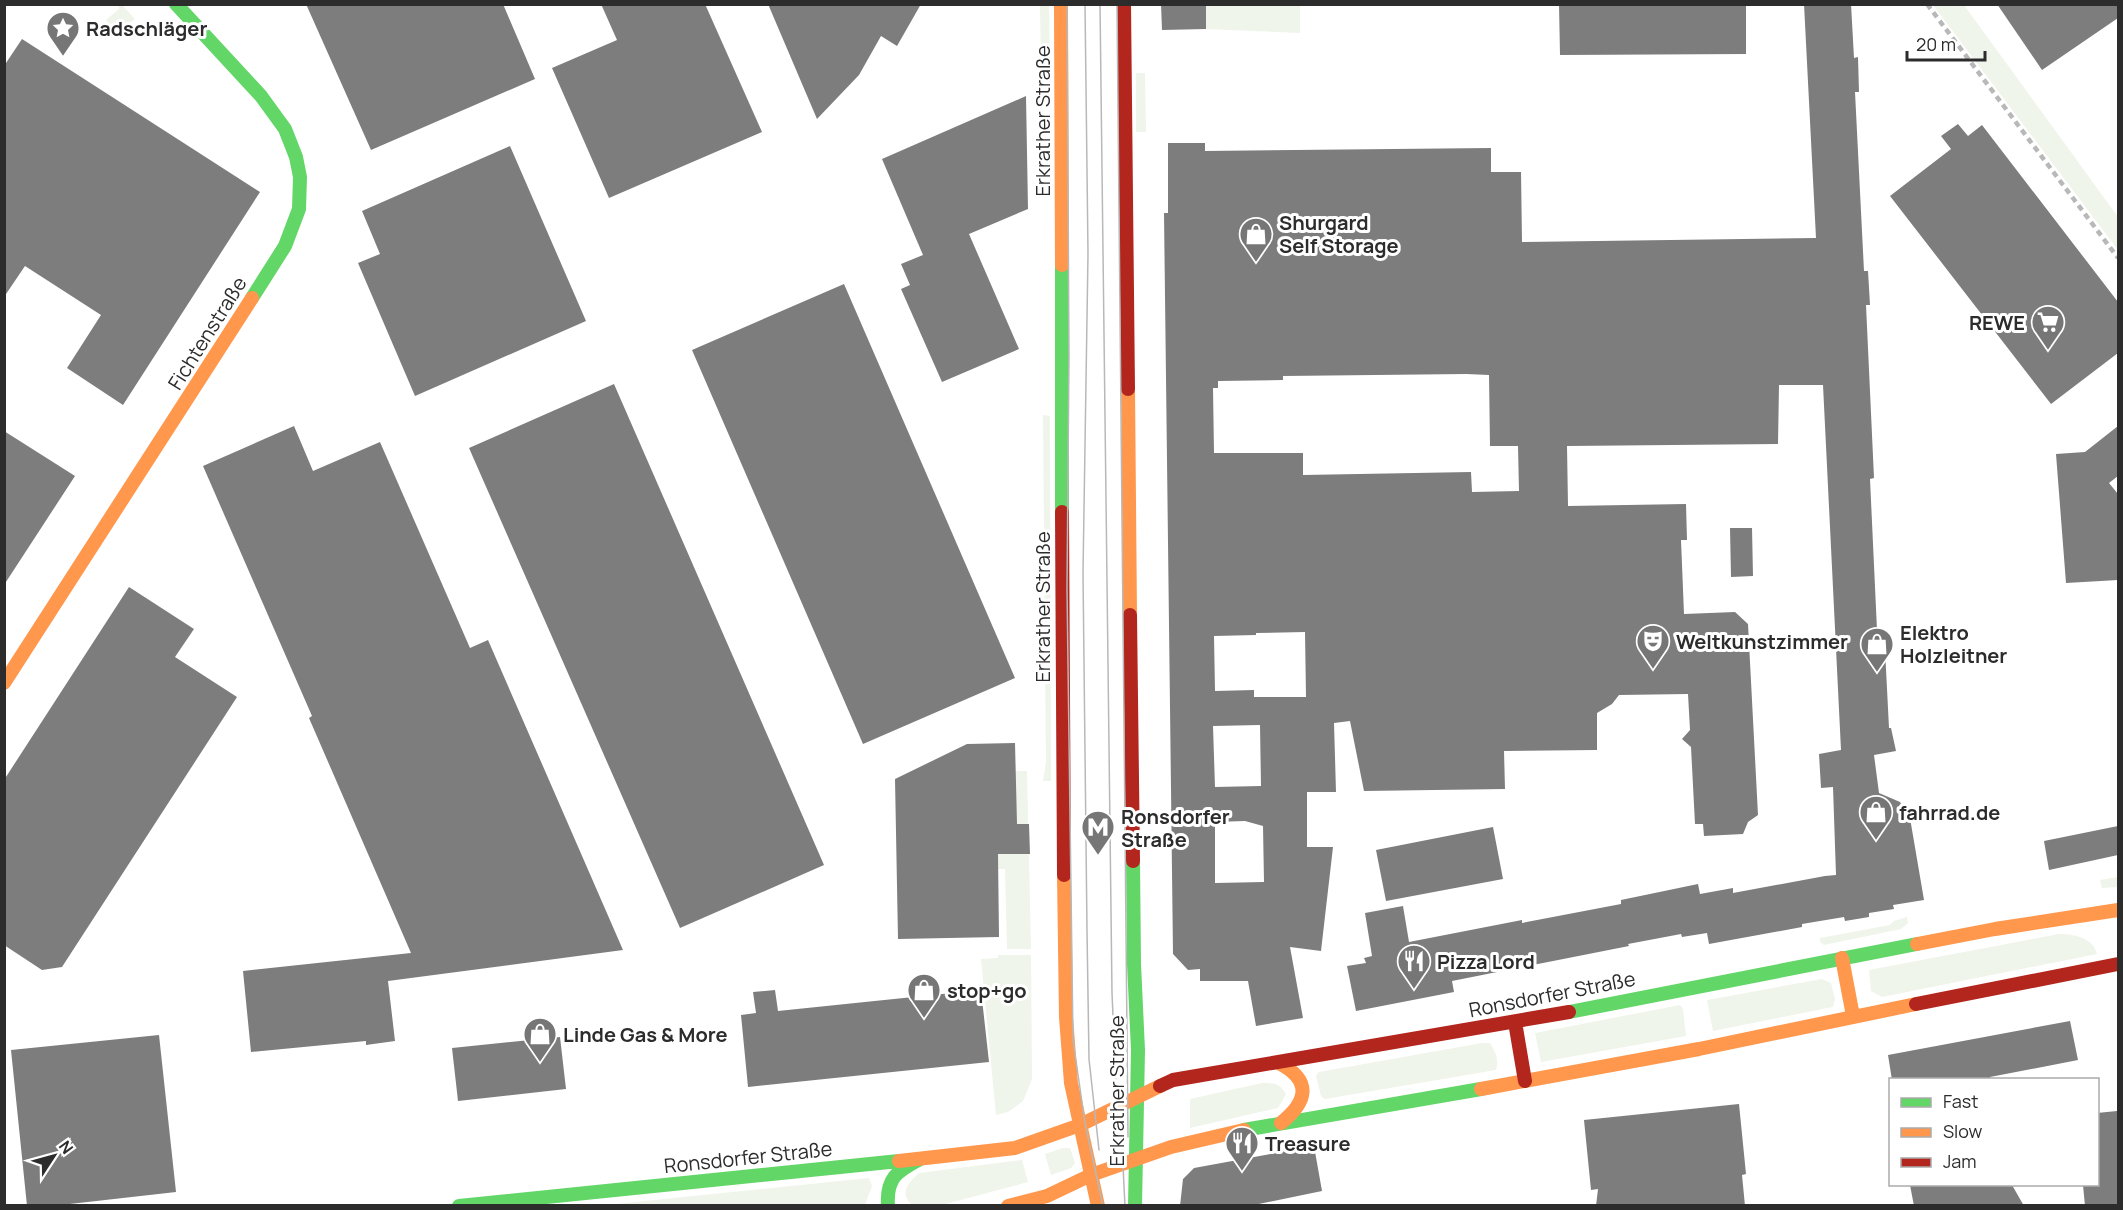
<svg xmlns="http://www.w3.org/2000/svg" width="2123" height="1210" font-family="Manrope,sans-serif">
<rect width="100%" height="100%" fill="#fff"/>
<path fill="#eff5ea" d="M 117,5 L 122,5 L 135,19 L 126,26 L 110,25 L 106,20 L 120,8 Z
M 1040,5 L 1049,5 L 1050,64 L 1041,63 Z
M 1206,5 L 1300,5 L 1300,33 L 1206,29 Z
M 1933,5 L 1964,5 L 2118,217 L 2118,250 Z
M 1136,73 L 1145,73 L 1146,132 L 1136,132 Z
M 1043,415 L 1050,416 L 1051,781 L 1043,781 L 1046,762 Z
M 1016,771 L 1027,771 L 1031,949 L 1007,949 L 1005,869 L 998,869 L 997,806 Z
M 2118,877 L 2118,887 L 2102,888 L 2100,880 Z
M 1907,917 L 1908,923 L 1901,929 L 1824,945 L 1820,942 L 1820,938 L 1890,925 L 1894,921 Z
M 2059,934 C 2073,934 2093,937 2097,954 L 1882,997 L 1871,991 L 1869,970 Z
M 998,955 L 1031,955 L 1032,1079 L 1023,1101 L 1008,1112 L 996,1115 L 981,959 L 998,958 Z
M 1822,979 L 1831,983 L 1835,999 L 1833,1007 L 1713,1031 L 1707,1000 Z
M 1680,1005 L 1683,1009 L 1686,1036 L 1541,1062 L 1535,1033 Z
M 1482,1043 L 1490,1043 C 1496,1052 1499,1061 1496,1070 L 1325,1099 L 1321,1096 L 1316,1076 L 1319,1072 Z
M 1262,1083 C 1274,1083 1280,1083 1286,1094 L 1278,1108 L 1190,1128 L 1190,1099 Z
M 1063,1148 L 1070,1148 L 1075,1163 L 1071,1168 L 1051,1175 L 1045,1154 Z
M 1022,1160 L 1028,1182 L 942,1205 L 912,1205 C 899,1193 908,1183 919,1173 Z
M 869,1178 L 872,1186 L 865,1205 L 596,1206 Z"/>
<path fill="#7d7d7d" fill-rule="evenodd" d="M 306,4 L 503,4 L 535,79 L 371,150 Z
M 601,4 L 705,4 L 762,132 L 609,198 L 552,68 L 617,40 Z
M 768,4 L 921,4 L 897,46 L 881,36 L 859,75 L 817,119 Z
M 1161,4 L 1206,4 L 1206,29 L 1162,30 Z
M 1559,4 L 1746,4 L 1746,54 L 1560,55 Z
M 1804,4 L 1851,4 L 1854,58 L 1858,57 L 1859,92 L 1855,92 L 1864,271 L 1868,271 L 1870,305 L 1866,305 L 1874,478 L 1870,479 L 1877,630 L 1884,630 L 1889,728 L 1891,728 L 1896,751 L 1874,755 L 1879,793 L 1900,802 L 1910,818 L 1924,900 L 1893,905 L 1894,909 L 1869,913 L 1869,917 L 1845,921 L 1844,917 L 1802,924 L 1802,927 L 1709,944 L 1707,933 L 1682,937 L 1681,934 L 1628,944 L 1629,946 L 1452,981 L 1454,992 L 1356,1011 L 1347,966 L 1366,963 L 1364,958 L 1372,956 L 1365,913 L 1403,906 L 1409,942 L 1522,920 L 1522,923 L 1621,904 L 1621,900 L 1698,884 L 1700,894 L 1733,888 L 1733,893 L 1825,876 L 1836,875 L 1833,787 L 1821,788 L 1819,754 L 1841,750 L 1823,385 L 1779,385 L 1778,444 L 1567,446 L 1568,506 L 1686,504 L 1687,540 L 1681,540 L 1684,614 L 1735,612 L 1748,624 L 1758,815 L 1748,822 L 1743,834 L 1704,836 L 1703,824 L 1695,824 L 1691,747 L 1682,739 L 1690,730 L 1688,694 L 1619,695 L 1612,704 L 1597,713 L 1597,750 L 1504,751 L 1505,789 L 1364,791 L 1350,721 L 1334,723 L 1336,792 L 1307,792 L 1307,847 L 1333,847 L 1321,951 L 1290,947 L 1303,1018 L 1256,1026 L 1248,981 L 1200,981 L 1200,969 L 1188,970 L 1173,954 L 1164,213 L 1168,213 L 1168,143 L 1205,143 L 1205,151 L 1491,148 L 1491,172 L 1521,172 L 1522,242 L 1816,238 ZM 1466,374 L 1489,375 L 1490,446 L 1518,446 L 1519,491 L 1472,492 L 1471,472 L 1303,475 L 1303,453 L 1214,453 L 1213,388 L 1218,388 L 1218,381 L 1283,380 L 1283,376 ZM 1305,632 L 1306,697 L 1254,697 L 1254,690 L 1215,691 L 1214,636 L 1256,635 L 1256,633 ZM 1260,725 L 1261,786 L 1215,787 L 1213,726 ZM 1245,821 L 1263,826 L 1264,882 L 1215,883 L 1215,822 Z
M 1997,4 L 2118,4 L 2118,18 L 2042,70 Z
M 22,39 L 260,192 L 123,405 L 67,368 L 101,315 L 25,266 L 4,297 L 4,66 Z
M 1026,96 L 1028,209 L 969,234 L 1019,349 L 942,382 L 901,289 L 910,285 L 901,264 L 923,255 L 882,159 Z
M 1958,124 L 1968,136 L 1982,125 L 2118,302 L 2118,353 L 2051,404 L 1890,196 L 1951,149 L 1941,136 Z
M 510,146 L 586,321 L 415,396 L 358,263 L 380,254 L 362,211 Z
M 844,284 L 1015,678 L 863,744 L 692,350 Z
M 614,384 L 824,865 L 680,928 L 469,448 Z
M 294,426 L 313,471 L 380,442 L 470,648 L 488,640 L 623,950 L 388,981 L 395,1041 L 366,1045 L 366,1041 L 251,1052 L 243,971 L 411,953 L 309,718 L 312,716 L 203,466 Z
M 2118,426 L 2118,476 L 2109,483 L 2118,494 L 2118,580 L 2066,583 L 2056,454 L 2085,452 Z
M 4,431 L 75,476 L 4,585 Z
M 1730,528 L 1752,528 L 1753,576 L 1731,577 Z
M 129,587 L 194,629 L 175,657 L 237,697 L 62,967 L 42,970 L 4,945 L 4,780 Z
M 1015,743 L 1017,824 L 1029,824 L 1030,854 L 998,854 L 999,937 L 898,939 L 895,779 L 967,744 Z
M 2118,826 L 2118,855 L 2049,870 L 2044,841 Z
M 1493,827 L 1503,879 L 1386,901 L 1376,850 Z
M 775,990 L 778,1011 L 981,990 L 989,1062 L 748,1087 L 741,1015 L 756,1013 L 753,992 Z
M 2070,1021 L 2078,1060 L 1990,1077 L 1990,1080 L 1892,1080 L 1888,1055 Z
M 159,1035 L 176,1192 L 52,1206 L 27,1206 L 11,1050 Z
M 560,1037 L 566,1089 L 458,1101 L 452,1048 Z
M 1739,1104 L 1746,1174 L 1742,1175 L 1745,1206 L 1596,1206 L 1598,1189 L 1591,1190 L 1584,1120 Z
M 2117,1111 L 2118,1206 L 2085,1206 L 2083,1185 L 2097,1185 L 2097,1113 Z
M 1314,1146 L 1322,1191 L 1249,1206 L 1180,1206 L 1183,1179 L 1194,1168 Z
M 1910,1185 L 2012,1185 L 2024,1206 L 1914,1206 Z"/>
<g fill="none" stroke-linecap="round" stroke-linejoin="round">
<path stroke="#63d668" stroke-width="14" d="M 176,4 L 261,96 L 285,129 L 296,157 L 300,177 L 299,209 L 285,246 L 252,298
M 1062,265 L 1062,512
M 1133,861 L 1134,964 L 1138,1050 L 1135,1206
M 1569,1012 L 1917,944
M 1244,1130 L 1481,1089
M 459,1206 L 899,1161
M 888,1206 C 886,1178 897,1171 920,1159"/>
<path stroke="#ff974d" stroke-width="14" d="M 1061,4 L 1062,265
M 1128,389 L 1130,615
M 4,683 L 252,298
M 1064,875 L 1066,1017 L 1071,1083 L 1098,1206
M 1917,944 L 1995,929 L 2118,910
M 1842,958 L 1853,1016
M 1279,1063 C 1313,1081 1307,1102 1281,1123
M 1481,1089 L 1699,1049 L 1916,1004
M 899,1161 L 1015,1148 L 1080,1125 L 1160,1086
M 1008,1206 L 1047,1196 L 1091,1175 L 1171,1147 L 1244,1130"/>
<path stroke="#b3261e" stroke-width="14" d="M 1124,4 L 1128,389
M 1062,512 L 1064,875
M 1130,615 L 1133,861
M 1916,1004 L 2118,964
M 1515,1022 L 1525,1081
M 1160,1086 L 1173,1080 L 1569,1012"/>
<path stroke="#b8b8b8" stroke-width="1.5" d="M 1067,4 L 1069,357 L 1067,589 L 1073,1040 L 1085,1123 L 1103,1206
M 1085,4 L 1088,254 L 1083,573 L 1087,931 L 1089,1059 L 1099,1150
M 1100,4 L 1112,993 L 1117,1107 L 1122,1146 L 1125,1206
M 1117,4 L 1128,1137"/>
<path stroke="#b8b8b8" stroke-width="4.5" stroke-dasharray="6 4.5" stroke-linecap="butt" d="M 1927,4 L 2118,258"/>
</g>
<defs>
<g id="sight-pin" transform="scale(1.725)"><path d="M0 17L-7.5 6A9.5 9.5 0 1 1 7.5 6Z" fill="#767676" stroke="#fff"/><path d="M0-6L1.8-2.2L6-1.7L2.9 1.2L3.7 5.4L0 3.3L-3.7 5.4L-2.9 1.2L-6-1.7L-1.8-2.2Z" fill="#fff"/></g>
<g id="shop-pin" transform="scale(1.725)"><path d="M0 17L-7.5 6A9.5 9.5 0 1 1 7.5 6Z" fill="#767676" stroke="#fff"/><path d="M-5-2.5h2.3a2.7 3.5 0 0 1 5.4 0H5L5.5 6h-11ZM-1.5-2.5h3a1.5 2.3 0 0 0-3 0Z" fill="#fff"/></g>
<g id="supermarket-pin" transform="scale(1.725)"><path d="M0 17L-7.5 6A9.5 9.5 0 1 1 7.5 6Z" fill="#767676" stroke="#fff"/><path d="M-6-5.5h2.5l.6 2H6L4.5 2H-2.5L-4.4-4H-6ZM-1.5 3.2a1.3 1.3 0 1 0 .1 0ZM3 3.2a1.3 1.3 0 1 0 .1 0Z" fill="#fff"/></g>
<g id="theatre-pin" transform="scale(1.725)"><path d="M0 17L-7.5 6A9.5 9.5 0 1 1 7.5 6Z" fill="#767676" stroke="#fff"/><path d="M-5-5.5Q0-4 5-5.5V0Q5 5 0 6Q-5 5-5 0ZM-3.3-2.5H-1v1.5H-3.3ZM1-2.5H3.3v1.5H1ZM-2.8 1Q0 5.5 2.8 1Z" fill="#fff"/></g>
<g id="metro-pin" transform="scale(1.725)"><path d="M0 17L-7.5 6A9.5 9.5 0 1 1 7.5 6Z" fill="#767676" stroke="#fff"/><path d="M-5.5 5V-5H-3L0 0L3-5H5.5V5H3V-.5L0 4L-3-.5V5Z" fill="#fff"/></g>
<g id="restaurant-pin" transform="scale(1.725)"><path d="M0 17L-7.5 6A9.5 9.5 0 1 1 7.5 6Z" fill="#767676" stroke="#fff"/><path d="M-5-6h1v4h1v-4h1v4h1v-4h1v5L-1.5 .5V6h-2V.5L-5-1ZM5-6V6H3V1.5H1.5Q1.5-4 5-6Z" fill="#fff"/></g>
</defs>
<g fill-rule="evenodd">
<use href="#sight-pin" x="63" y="28"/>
<use href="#shop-pin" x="1256" y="234"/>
<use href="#supermarket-pin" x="2048" y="322"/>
<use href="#theatre-pin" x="1653" y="641"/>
<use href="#shop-pin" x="1877" y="644"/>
<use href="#shop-pin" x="1876" y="812"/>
<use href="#metro-pin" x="1098" y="827"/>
<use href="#restaurant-pin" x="1414" y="961"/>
<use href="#shop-pin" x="924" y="990"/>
<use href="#shop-pin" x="540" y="1034"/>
<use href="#restaurant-pin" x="1242" y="1143"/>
</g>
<g text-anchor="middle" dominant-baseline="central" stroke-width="6" stroke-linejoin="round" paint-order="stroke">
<g font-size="20" font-weight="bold" fill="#2c2c2c" stroke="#fff" text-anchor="start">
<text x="86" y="28">Radschläger</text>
<text x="1279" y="222">Shurgard<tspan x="1279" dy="23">Self Storage</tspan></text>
<text x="2025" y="322" text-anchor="end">REWE</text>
<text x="1900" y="632">Elektro<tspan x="1900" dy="23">Holzleitner</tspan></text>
<text x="1676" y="641">Weltkunstzimmer</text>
<text x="1899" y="812">fahrrad.de</text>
<text x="1121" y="816">Ronsdorfer<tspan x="1121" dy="23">Straße</tspan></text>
<text x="1437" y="961">Pizza Lord</text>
<text x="947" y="990">stop+go</text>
<text x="563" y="1034">Linde Gas &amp; More</text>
<text x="1265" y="1143">Treasure</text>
</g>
<g font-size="20" fill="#2c2c2c" stroke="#fff">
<text transform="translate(1042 121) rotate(-90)">Erkrather Straße</text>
<text transform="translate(207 333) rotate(-58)">Fichtenstraße</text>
<text transform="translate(1042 607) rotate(-90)">Erkrather Straße</text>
<text transform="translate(1552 994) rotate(-11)">Ronsdorfer Straße</text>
<text transform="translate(1116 1091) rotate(-90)">Erkrather Straße</text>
<text transform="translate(748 1157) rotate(-6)">Ronsdorfer Straße</text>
</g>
</g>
<rect width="2123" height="1210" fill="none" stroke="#2c2c2c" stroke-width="12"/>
<rect x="1889" y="1078" width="210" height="108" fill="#ffffff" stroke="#ababab" stroke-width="1.5"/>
<rect x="1901" y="1098" width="30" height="9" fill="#63d668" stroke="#ababab" stroke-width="1.5"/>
<text x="1943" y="1108" font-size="18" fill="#2c2c2c">Fast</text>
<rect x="1901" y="1128" width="30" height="9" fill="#ff974d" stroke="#ababab" stroke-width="1.5"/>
<text x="1943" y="1138" font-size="18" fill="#2c2c2c">Slow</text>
<rect x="1901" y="1158" width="30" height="9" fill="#b3261e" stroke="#ababab" stroke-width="1.5"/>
<text x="1943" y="1168" font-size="18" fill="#2c2c2c">Jam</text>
<g transform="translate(54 1156) rotate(54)" stroke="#ffffff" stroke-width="4.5" paint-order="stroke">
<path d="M0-4.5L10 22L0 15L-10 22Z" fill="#2c2c2c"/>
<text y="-9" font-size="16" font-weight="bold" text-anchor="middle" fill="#2c2c2c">N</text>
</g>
<path d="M1907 51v9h78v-9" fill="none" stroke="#2c2c2c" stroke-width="3"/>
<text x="1916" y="51" font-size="18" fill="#2c2c2c" stroke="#ffffff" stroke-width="4.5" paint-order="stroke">20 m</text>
</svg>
